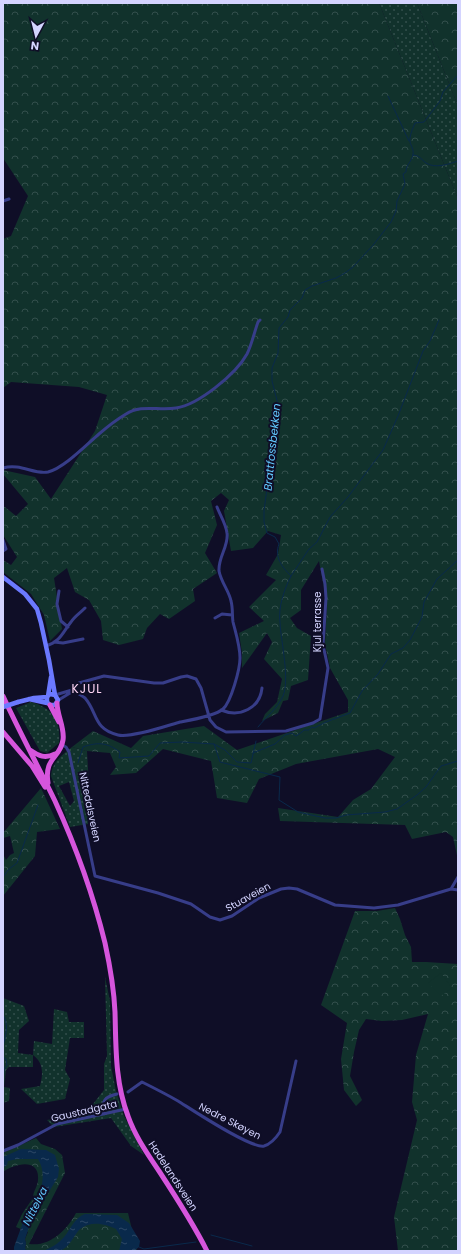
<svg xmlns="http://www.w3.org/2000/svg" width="461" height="1254" font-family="Poppins,sans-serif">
<defs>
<pattern id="grass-dots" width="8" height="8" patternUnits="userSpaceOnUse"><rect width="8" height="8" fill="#11322c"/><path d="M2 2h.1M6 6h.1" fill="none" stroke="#334f4c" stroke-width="1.8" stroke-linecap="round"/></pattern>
<pattern id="forest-crowns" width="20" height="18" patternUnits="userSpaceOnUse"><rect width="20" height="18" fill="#11322c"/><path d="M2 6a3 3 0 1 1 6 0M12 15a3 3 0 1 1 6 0" fill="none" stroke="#334f4c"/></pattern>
<pattern id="water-ripples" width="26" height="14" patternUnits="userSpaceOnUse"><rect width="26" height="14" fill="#09294b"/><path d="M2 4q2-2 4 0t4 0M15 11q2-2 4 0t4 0" fill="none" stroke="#2c4766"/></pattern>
</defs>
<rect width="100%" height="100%" fill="#0f0e27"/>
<path fill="url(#grass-dots)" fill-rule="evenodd" d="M 379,3 L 417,3 L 458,106 L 458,199 Z
M 31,702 C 53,708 61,721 59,743 L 47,753 L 40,751 L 16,708 Z
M 72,747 L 87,751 L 89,785 L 88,824 L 70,827 L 51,776 C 52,762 62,755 72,747 ZM 69,782 L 74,801 L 70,806 L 59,786 Z
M 105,977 L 110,1001 L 111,1066 L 116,1091 L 124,1116 L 144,1155 L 131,1146 L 111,1118 L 54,1127 L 47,1120 L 86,1113 L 104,1090 L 104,1064 L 107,1056 Z
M 3,998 L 24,1006 L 29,1021 L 19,1030 L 18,1053 L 33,1055 L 34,1041 L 52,1044 L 54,1009 L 67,1012 L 69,1022 L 84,1022 L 84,1038 L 70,1038 L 65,1070 L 70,1079 L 65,1099 L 37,1104 L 21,1089 L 40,1086 C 43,1074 44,1063 33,1055 L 33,1067 L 9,1067 L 6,1070 L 4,1087 L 10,1088 L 9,1101 L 3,1103 Z"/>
<path fill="url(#forest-crowns)" d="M 3,3 L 379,3 L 458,199 L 458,860 L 453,837 L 446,832 L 412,839 L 405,825 L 280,821 L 278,808 L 338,817 L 353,800 L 371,789 L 395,757 L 378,749 L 296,764 L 259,779 L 247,803 L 217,798 L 211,761 L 163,749 L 136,773 L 110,775 L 116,767 L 110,753 L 87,751 L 72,747 L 93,731 L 131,748 L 143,736 L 204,726 L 237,750 L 348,712 L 348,700 L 330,668 L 325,644 L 327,604 L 319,561 L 301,590 L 301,610 L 290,618 L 297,628 L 311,636 L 308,680 L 291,686 L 288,700 L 283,701 L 278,713 L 262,721 L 265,714 L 277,702 L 282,679 L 264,659 L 272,642 L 267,633 L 242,668 L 242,653 L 239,633 L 264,621 L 249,607 L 276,580 L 266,575 L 278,554 L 281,535 L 268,531 L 253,548 L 231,551 L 224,511 L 229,500 L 221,493 L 211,501 L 217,525 L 205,553 L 217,573 L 193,589 L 195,601 L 169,619 L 160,614 L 147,628 L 143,639 L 119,645 L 103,640 L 101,621 L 89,600 L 75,592 L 67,568 L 54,578 L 62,629 L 50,641 L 44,615 L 31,594 L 3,572 L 3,560 L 11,565 L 17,557 L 3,535 L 3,507 L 5,507 L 16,516 L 28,504 L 3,474 L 3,470 L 35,477 L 51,499 L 95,431 L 107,395 L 79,387 L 11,382 L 3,388 L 3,239 L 11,236 L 28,196 L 3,158 Z
M 417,3 L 458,3 L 458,106 Z
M 41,788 L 60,829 L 37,832 L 35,856 L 3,896 L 3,854 L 6,860 L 10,855 L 14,853 L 10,836 L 3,838 L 3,833 Z
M 395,908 L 400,919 L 405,935 L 411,947 L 412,962 L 426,962 L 458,964 L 458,1251 L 398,1251 L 394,1217 L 417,1120 L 412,1102 L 416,1055 L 428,1014 L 402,1020 L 382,1021 L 366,1019 L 359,1030 L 354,1052 L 350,1076 L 362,1100 L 356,1106 L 344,1090 L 341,1059 L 347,1023 L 321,1005 L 355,911 L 377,911 Z
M 36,1138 L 41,1144 L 55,1149 L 62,1155 L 65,1173 L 29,1244 C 50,1247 67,1230 76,1213 L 128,1213 L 137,1251 L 28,1251 L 25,1249 L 26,1243 L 25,1239 L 28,1232 L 16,1227 L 22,1214 L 33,1198 C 33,1191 38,1186 38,1180 C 40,1157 14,1164 3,1172 L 3,1153 Z"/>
<path fill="#11322c" d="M 441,973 L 452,988 L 441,996 L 428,983 Z"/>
<path fill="url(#water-ripples)" d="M 21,1149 L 46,1150 L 55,1155 L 59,1169 L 58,1177 L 31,1221 L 25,1239 L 26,1243 L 25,1249 L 28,1251 L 14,1251 L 14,1247 L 22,1225 L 23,1219 C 37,1205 50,1178 38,1159 L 17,1159 L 8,1161 L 7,1165 L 3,1168 L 3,1157 Z
M 85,1214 L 117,1215 L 129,1223 L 140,1241 L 139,1247 L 134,1251 L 119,1251 L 122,1239 L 116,1229 C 106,1224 91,1220 80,1229 C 73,1236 70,1248 59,1251 C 54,1252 47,1251 43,1251 C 51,1248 58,1244 64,1237 C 71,1229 74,1218 85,1214 Z"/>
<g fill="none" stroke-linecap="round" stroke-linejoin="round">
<path stroke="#09294b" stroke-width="1" d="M 388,96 L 409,141
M 413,155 C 419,155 422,160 426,163 C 435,169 449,164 458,161
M 291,576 L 309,549 L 317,542 L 330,517 L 348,497 L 383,450 L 398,416 L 423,351 L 430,341 L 439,320
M 258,727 C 267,716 277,709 283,696 C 290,679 281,642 280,623 C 278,607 284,590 291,576 C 282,567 274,557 279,544 L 275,537 L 267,533 L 264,522 L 264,511 L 278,404 L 272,381 L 272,368 L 278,353 L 279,328 L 288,317 L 290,310 L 302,298 L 305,290 L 312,286 L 336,278 L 345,273 L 353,267 L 374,244 L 391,222 L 396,211 L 397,201 L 405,184 L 403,174 L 406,172 C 406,164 412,162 413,154 C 414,150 411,146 410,142 C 409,136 413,128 415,123 L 424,122 L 440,101 L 443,92 L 458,75
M 214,744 L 220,762 L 280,777 L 279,800 L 298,812 L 325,818 L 336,818 L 346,815 L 385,812 L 397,809 L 417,795 L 426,787 L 441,766 L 458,761
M 253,753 L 275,744 L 285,735 L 292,733 L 296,736 L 302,732 L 304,730 L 309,730 L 312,727 L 314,728 L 326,722 L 350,713 L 362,691 L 378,674 L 391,654 L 403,648 L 410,640 L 422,617 L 424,602 L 437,579 L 458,560
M 78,763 L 83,747 C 98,742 106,742 120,752 L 119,758 L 149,756 L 160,743 L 182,742 L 214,744 L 225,750 L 237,762 L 251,763 L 256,741
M 3,877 L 9,869 L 17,863 L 38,805
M 3,1015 C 9,1023 6,1036 3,1046
M 3,1057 L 6,1059 L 7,1065 L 4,1069 L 3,1080
M 211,1235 L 252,1246
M 139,1247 L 144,1249 L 196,1242"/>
<path stroke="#373d89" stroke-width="3" d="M 3,201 L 9,199
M 3,468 C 21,463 34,475 48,472 C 64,468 86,445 99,434 C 107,427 116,420 126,414 C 141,404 159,411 176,408 C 198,405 236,374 247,354 C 252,344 254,333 258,322 L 260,320
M 3,540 L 6,549 L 3,551
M 59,591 L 57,604 L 61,621 L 68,627
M 215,618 L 222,614 L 232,615
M 54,642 L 63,643 L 83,639
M 46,646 C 61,641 62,633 71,622 C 74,617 80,613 85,608
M 72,690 C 77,693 81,695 85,698 C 98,713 93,729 118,735 C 131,738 166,726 180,722 C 191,720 215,716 223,709 C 231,702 240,669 240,658 C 240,646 236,634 233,622 C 232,616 233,608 231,601 C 229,591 221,582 219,571 C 218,557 229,546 227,533 C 226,524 220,515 217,507
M 55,695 L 72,690
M 57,701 L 70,693 L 79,683 L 104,676 L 154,683 L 163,683 L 181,677 L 187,676 L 196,679 L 201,688 L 210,720 L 216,727 L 226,732 L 286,731 L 313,723 L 320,719 L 328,668 L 323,645 L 326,598 L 325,584 L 322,569
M 221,710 C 240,718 260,708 262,688
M 62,745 L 66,747 L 69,752 L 95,876 L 158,893 L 191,904 L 210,917 L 220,920 L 232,916 L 259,898 L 281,889 L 289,888 L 297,889 L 335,905 L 374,908 L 398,905 L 451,889 L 458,890
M 451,889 L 458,877
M 128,1092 L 142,1082 C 154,1088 166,1094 178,1101 C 191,1109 251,1149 264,1146 C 271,1144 276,1138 280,1132 L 296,1061
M 104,1114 C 101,1100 105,1097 117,1094
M 3,1151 L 18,1145 L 57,1124 L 126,1109"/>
<path stroke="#6b79ff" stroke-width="4.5" d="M 3,577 L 25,594 L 37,609 L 41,623 L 49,660 L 55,695 L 58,700 L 55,705 L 50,705 L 47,702 L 47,697 L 50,694 L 55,695
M 48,696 L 51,677
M 29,699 L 47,703
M 18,702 L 34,698 L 47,697"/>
<path stroke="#d655dc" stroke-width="5" d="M 3,696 C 19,731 38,766 55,801 C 76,847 93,894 105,943 C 110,966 114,989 115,1012 C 116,1047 115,1082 128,1116 C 135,1136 147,1153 159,1171 C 176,1197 193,1223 207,1251
M 50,705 L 59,722
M 3,732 L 32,766 L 45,787
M 30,750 C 39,756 45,759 55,754
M 48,783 C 44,757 60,759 63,740 C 65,728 57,715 57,703"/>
<path stroke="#6b79ff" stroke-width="4.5" d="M 3,707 L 18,702"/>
</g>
<g text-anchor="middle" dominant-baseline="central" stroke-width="4" stroke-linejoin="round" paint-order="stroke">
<g font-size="10" fill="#d4d4ff" stroke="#0f0e27">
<text transform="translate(317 622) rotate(-90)">Kjul terrasse</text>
<text transform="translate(90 807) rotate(78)">Nittedalsveien</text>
<text transform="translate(248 897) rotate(-29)">Stuaveien</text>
<text transform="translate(84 1111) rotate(-13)">Gaustadgata</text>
<text transform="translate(230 1121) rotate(27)">Nedre Skøyen</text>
<text transform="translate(173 1176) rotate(57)">Hadelandsveien</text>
</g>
<g font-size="11" font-style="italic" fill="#62c9ff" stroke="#0f0e27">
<text transform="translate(272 447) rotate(-84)">Brattfossbekken</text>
<text transform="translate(35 1206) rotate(-63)">Nittelva</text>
</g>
<g font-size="12" letter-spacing="1" fill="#ffd6f5" stroke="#0f0e27">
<text x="87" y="688">KJUL</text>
</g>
</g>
<rect width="461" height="1254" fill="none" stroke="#d4d4ff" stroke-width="8"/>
<g transform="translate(36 36) rotate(187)" stroke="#0f0e27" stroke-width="3" paint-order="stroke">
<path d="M0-3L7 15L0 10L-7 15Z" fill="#d4d4ff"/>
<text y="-6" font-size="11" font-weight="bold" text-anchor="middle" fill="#d4d4ff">N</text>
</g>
</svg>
